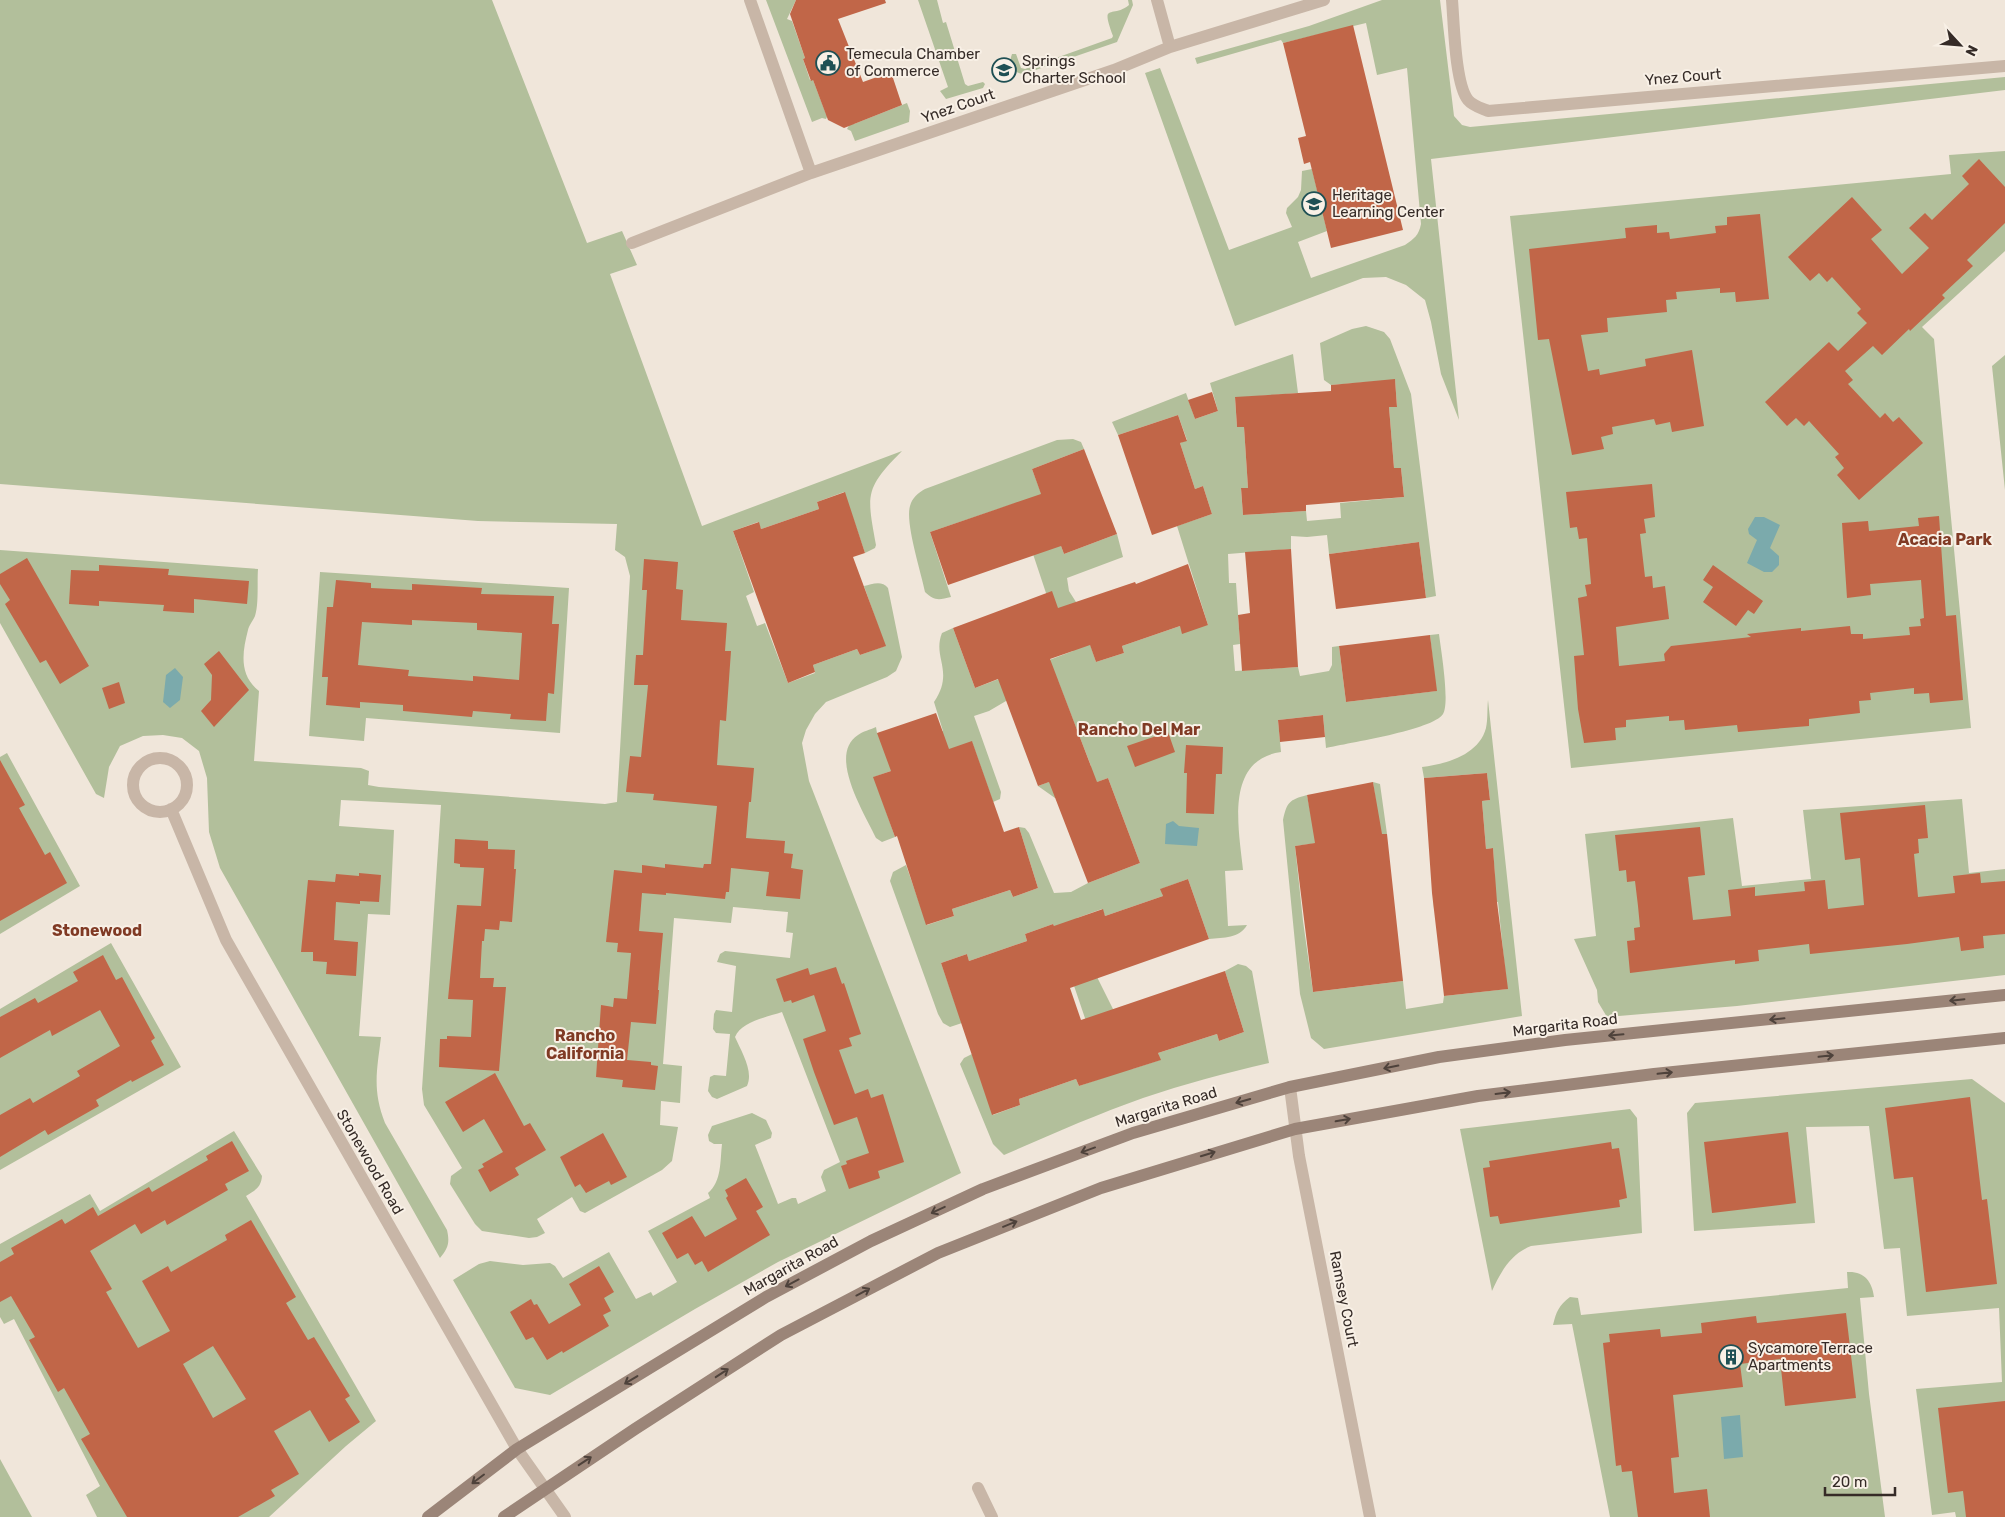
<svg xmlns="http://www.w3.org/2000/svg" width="2005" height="1517" font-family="Rubik,sans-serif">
<rect width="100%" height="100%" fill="#f0e6da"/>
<path fill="#b2bf9b" d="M 0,0 L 492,0 L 587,243 L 622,231 L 637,265 L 610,274 L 702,526 L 902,451 C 864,489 867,495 876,545 L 875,548 L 865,553 L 844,492 L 817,502 L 819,509 L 761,529 L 758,522 L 733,531 L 754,592 L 746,596 L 757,626 L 765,623 L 788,683 L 815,673 L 813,665 L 857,649 L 860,655 L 885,646 L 864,586 C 872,584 882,580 888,588 L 902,657 L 896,671 L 887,677 L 826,702 L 815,714 L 806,730 L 802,743 L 809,781 L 961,1173 L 778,1262 L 695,1309 L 550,1395 L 515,1388 L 453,1280 L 479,1264 L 490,1261 L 523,1265 L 550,1263 L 555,1266 L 563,1278 L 609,1252 L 636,1299 L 651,1292 L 653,1296 L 677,1282 L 648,1231 L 710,1198 L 708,1193 C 722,1181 720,1161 722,1144 L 714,1144 L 709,1141 L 708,1135 L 712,1126 L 752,1113 L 766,1120 L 772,1133 L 771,1138 L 755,1145 L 778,1204 L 792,1198 L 796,1198 L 798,1204 L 826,1191 L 821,1177 L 824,1170 L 840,1162 L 782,1012 C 767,1017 741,1022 735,1037 C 741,1051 754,1071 747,1086 L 717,1099 L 712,1097 L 708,1091 L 710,1077 L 714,1075 L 726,1076 L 730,1034 L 716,1033 L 713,1029 L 714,1014 L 716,1010 L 732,1012 L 736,966 L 717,962 L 720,954 L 725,951 L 790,958 L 793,933 L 786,932 L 788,912 L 733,907 L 731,923 L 674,918 L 663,1064 L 682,1066 L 680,1103 L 661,1101 L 660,1125 L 678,1127 L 672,1161 L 662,1170 L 585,1213 L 580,1211 L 572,1197 L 537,1219 L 545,1233 L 537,1237 L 529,1238 L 482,1231 L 475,1224 L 450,1184 L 451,1176 L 462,1168 L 424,1105 L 422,1089 L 441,805 L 341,800 L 339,826 L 394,830 L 390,915 L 368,914 L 359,1036 L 381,1037 C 377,1071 372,1089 385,1123 L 447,1230 C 450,1243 448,1248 440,1258 L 220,868 L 209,832 L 207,778 L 199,751 L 182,738 L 163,735 L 143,736 L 120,746 L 109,767 L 104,798 L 96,794 L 0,623 L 0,550 L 258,569 C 257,582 259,604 255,616 C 253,621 249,625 248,630 C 242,653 239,675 259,691 L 254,761 L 361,768 L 369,771 L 368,785 L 379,787 L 605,804 L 617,802 L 630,576 L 625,557 L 615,550 L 617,524 L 478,521 L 0,484 Z
M 766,0 L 796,0 L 787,19 L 792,21 L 805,58 L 803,59 L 810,80 L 813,80 L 826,114 L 828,115 L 826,119 L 822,118 L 812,122 Z
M 918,0 L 937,0 L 943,23 L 946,22 L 965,84 L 968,86 L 983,82 L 985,84 L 983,88 L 946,99 L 940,91 L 948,87 Z
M 1128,0 L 1132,0 L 1133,5 L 1117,42 L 1024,74 C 1013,74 1008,63 1012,54 L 1016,54 L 1021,68 L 1025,69 L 1112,38 L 1113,36 C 1100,1 1112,19 1129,5 Z
M 1382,0 L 1440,0 L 1454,116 L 1462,125 L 1470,127 L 2005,77 L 2005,90 L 1431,159 L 1459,420 L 1441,374 L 1431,322 L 1425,300 L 1406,285 L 1386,277 L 1363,278 L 1235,326 L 1145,73 L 1160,68 L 1229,250 L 1292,227 L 1286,213 L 1287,208 L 1298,197 L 1301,190 L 1302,171 L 1312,169 L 1327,231 L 1298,242 L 1311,278 L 1405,245 C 1414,239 1419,235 1421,224 L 1407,68 L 1377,75 L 1366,23 L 1283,43 L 1281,40 L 1197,64 L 1195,58 L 1309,26 Z
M 907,103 L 910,111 L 909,122 L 855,141 L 851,131 L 847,129 L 851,122 L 854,124 Z
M 2005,151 L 2005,251 L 1922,327 L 1934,339 L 1971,728 L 1571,768 L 1510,216 L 1951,174 L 1949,155 Z
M 1366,326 L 1384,332 L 1390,339 L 1411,394 L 1436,596 L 1426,598 L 1419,542 L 1329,554 L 1327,535 L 1307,537 L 1291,536 L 1291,549 L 1228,554 L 1229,583 L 1236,583 L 1240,644 L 1233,645 L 1235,671 L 1298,667 L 1300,676 L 1329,671 L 1332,665 L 1332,647 L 1339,646 L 1346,702 L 1436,691 L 1430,635 L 1439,634 C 1441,650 1450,703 1443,714 C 1433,730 1348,743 1326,748 L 1323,715 L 1278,720 L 1281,752 C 1224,760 1239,830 1243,870 L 1225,871 L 1228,926 L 1247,925 C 1239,939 1224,937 1209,939 L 1188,879 L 1161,889 L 1163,896 L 1105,916 L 1102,909 L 1077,918 L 1098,979 L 1113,1009 L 1132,1069 L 1160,1060 L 1158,1053 L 1217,1034 L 1219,1041 L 1244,1032 L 1225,971 L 1238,964 L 1246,966 L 1252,971 L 1269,1063 C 1226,1073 1184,1084 1143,1098 C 1095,1115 1050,1135 1004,1155 L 993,1144 L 960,1064 L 964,1058 L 972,1054 L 993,1115 L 1020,1105 L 1019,1099 L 1076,1079 L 1079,1086 L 1105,1077 L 1053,924 L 1025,934 L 1027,941 L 969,961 L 967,954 L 941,963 L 962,1023 L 950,1027 L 943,1023 L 938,1014 L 890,881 L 893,872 L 906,865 L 927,925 L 954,916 L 952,909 L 1010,890 L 1013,897 L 1038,888 L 1019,827 L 1025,828 L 1029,833 L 1054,893 L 1071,892 L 1088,883 L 1140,863 L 1108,778 L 1055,798 L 1038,786 L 1091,766 L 1058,681 L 1006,701 L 989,711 L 974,716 L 1001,792 L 1000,799 L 993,802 L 972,742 L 874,777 L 895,837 L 882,842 L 876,838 C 865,814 827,755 858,735 C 863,731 870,730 876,727 L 877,733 L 943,731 L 934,702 C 955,671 932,658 942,633 L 953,628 L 975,688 L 1073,651 L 1046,593 L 1016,503 L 930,532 L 951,597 C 939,600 934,601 925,592 C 921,572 905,523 910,506 C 912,498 918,493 925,489 L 1057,440 L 1073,439 L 1081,442 L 1084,449 L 1032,469 L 1064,554 L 1117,534 L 1123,557 L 1067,578 L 1069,591 L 1076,602 L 1096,662 L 1124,653 L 1122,646 L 1180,626 L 1208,625 L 1177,526 L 1212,514 L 1203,486 L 1195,489 L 1180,443 L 1187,440 L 1178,415 L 1118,435 L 1112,422 L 1186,393 L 1195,419 L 1218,411 L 1210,383 L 1293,354 L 1298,393 L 1235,398 L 1237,427 L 1244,427 L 1248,488 L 1241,489 L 1243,515 L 1306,511 L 1307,521 L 1341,518 L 1340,503 L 1404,497 L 1401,468 L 1394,468 L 1389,407 L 1397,406 L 1395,380 L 1331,385 L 1324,380 L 1320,343 L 1352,329 Z
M 2005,355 L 2005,490 L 1992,366 Z
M 320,572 L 569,588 L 560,733 L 366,718 L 364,741 L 309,736 Z
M 1488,700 L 1522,1016 L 1324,1049 L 1311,1038 L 1300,994 L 1283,820 C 1287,802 1289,800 1307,795 L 1311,815 L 1376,803 L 1373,782 L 1380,784 L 1387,834 L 1295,846 L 1303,921 L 1313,992 L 1403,981 L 1406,1009 L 1443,1003 L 1444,996 L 1507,989 L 1498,902 L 1434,909 L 1432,883 L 1495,878 L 1493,848 L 1486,849 L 1482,801 L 1490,800 L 1487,773 L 1424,778 L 1422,767 C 1446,764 1479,755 1486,728 C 1488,719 1487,709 1488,700 Z
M 7,753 L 80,886 L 0,934 L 0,757 Z
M 1962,799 L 1969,873 L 2005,869 L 2005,975 L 1737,1006 L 1607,1017 L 1598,1002 L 1597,990 L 1574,939 L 1596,936 L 1585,834 L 1733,818 L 1742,886 L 1811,879 L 1803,810 Z
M 111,943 L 181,1067 L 0,1170 L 0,1009 Z
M 1972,1079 L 2005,1103 L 2005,1517 L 1956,1517 L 1955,1512 L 1932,1515 L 1916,1389 L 2002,1382 L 1999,1308 L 1907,1316 L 1900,1248 L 1884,1249 L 1869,1126 L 1806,1127 L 1815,1223 L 1694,1231 L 1687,1113 L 1695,1103 Z
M 1630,1109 L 1637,1118 L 1642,1233 L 1531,1246 C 1511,1254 1501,1271 1492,1291 L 1460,1129 Z
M 234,1131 L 262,1176 C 261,1188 255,1190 246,1196 L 376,1421 L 346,1446 L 269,1517 L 97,1517 L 86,1495 L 100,1486 L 14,1319 L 4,1324 L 0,1317 L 0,1244 L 90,1194 L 100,1211 Z
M 1847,1272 C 1864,1271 1872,1281 1874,1297 L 1860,1298 L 1869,1394 L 1885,1517 L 1610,1517 L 1572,1324 L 1553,1325 C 1556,1312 1559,1305 1570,1297 L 1578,1298 L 1581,1315 L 1848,1288 Z
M 0,1459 L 32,1517 L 0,1517 Z"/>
<path fill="#7baaac" d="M 1755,517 L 1764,517 L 1780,525 L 1770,548 L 1779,556 L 1779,565 L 1772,572 L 1764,572 L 1747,563 L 1757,540 L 1749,534 L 1748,529 Z
M 175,668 L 183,677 L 180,700 L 170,708 L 163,702 L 166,675 Z
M 1173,821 L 1179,826 L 1199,828 L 1197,846 L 1165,844 L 1166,824 Z
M 1740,1415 L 1743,1457 L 1724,1459 L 1721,1417 Z"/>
<path fill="#c16648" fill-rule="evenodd" d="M 796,0 L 885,0 L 886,3 L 838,19 L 863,82 L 891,72 L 902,105 L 844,128 L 828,120 L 813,80 L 811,81 L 803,59 L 805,58 L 790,14 Z
M 1353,25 L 1403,230 L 1331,248 L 1310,162 L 1304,164 L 1298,138 L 1306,136 L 1283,43 Z
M 1979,159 L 2005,187 L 2005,223 L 1967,260 L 1973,266 L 1942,295 L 1945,298 L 1910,331 L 1909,329 L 1882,355 L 1873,346 L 1845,371 L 1853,380 L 1848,384 L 1880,418 L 1885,413 L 1893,422 L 1899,417 L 1923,443 L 1859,500 L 1837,475 L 1844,468 L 1835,457 L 1839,454 L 1809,421 L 1804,426 L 1796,418 L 1787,426 L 1765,402 L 1829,342 L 1838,351 L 1867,323 L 1857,313 L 1861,309 L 1832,277 L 1827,282 L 1819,273 L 1810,281 L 1788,257 L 1852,197 L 1882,230 L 1871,239 L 1902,274 L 1929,248 L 1909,228 L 1925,213 L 1932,220 L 1969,184 L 1962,176 Z
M 1760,214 L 1769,299 L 1736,302 L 1735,292 L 1720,293 L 1720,288 L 1676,292 L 1677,299 L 1666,300 L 1667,312 L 1607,318 L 1608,332 L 1581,335 L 1588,371 L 1599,369 L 1600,375 L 1646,366 L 1645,359 L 1692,350 L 1704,426 L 1672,432 L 1670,422 L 1656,425 L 1654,419 L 1612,427 L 1613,434 L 1601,437 L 1604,449 L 1572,455 L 1549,339 L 1538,340 L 1529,249 L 1626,238 L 1625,228 L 1657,225 L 1657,233 L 1669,232 L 1670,239 L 1716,233 L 1715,226 L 1727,225 L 1727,217 Z
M 1395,379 L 1397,407 L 1389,407 L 1394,468 L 1401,468 L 1404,497 L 1306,505 L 1306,511 L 1243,515 L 1241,488 L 1248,488 L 1244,427 L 1237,427 L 1235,397 L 1331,391 L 1331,385 Z
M 1212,392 L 1218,411 L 1195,419 L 1188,400 Z
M 1178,415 L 1187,441 L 1180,443 L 1195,489 L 1203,486 L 1212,514 L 1152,535 L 1118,435 Z
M 1084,449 L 1117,534 L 1064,554 L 1061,546 L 948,585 L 930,532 L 1041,494 L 1032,469 Z
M 1652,484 L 1655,517 L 1644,519 L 1646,533 L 1640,534 L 1645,577 L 1652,576 L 1653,588 L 1665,586 L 1669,619 L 1616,627 L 1619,666 L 1665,661 L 1664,654 L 1671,646 L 1751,637 L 1747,634 L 1801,628 L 1801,631 L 1850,626 L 1851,634 L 1863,634 L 1863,639 L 1910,635 L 1909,627 L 1921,626 L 1920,619 L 1924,618 L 1921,580 L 1870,584 L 1871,595 L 1847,598 L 1842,523 L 1868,521 L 1869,531 L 1919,526 L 1918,518 L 1939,516 L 1946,616 L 1956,615 L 1963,700 L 1930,703 L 1929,693 L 1914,694 L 1914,688 L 1870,693 L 1871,700 L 1859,701 L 1860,713 L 1809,719 L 1809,726 L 1738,732 L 1737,725 L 1685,730 L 1684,720 L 1669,721 L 1669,716 L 1626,720 L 1626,727 L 1615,728 L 1616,740 L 1584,743 L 1578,709 L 1574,656 L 1584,655 L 1578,598 L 1587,596 L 1585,585 L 1591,584 L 1587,538 L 1579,539 L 1577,527 L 1570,528 L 1566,492 Z
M 845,492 L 865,553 L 853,557 L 886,646 L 860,655 L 857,649 L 813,665 L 815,672 L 788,683 L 733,531 L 759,522 L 761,529 L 819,509 L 817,502 Z
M 1419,542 L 1426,598 L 1336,609 L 1329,554 Z
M 1291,549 L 1298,667 L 1242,671 L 1238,615 L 1250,613 L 1245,552 Z
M 27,558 L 89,666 L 60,684 L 46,660 L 40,663 L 5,604 L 10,600 L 0,584 L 0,574 Z
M 644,559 L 678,562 L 676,589 L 683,590 L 681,620 L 727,623 L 725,651 L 731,651 L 726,721 L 720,720 L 717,765 L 754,768 L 751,802 L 749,802 L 746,838 L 785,841 L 784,853 L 793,854 L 791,868 L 803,870 L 800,899 L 766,896 L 769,872 L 731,868 L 729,892 L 726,892 L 725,899 L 666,893 L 666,895 L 642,893 L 639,931 L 663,933 L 658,990 L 659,990 L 656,1024 L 631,1022 L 627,1060 L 651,1062 L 651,1065 L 658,1066 L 655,1090 L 622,1087 L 623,1080 L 596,1077 L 601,1005 L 613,1007 L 614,998 L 627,999 L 631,953 L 617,952 L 618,943 L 606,942 L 614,870 L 642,873 L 642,865 L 665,868 L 665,864 L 703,868 L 704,864 L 711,864 L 717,806 L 653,800 L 654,794 L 626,792 L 630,756 L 641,757 L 648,685 L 634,685 L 636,655 L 643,655 L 647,590 L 642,590 Z
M 1188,564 L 1208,625 L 1182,634 L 1180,626 L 1122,646 L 1124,653 L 1096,662 L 1090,645 L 1050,659 L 1097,782 L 1108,778 L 1140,863 L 1088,883 L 1049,782 L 1038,786 L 998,679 L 975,688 L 953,628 L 1052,591 L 1058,608 L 1135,582 L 1136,584 Z
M 99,565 L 169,569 L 168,575 L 249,581 L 247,604 L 194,599 L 194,613 L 163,611 L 164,605 L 99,601 L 99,606 L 69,604 L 71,570 L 99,571 Z
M 1713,565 L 1763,601 L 1754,614 L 1748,610 L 1736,626 L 1703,602 L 1713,587 L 1703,580 Z
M 336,580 L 371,583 L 371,588 L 412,590 L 412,584 L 482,588 L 481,594 L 554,596 L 552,624 L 559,624 L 554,694 L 548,693 L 546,721 L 510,719 L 511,714 L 473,711 L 472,717 L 403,711 L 403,705 L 360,702 L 360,708 L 326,705 L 328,677 L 322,677 L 327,607 L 333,607 ZM 412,620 L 477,623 L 477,630 L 522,633 L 519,680 L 473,676 L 473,681 L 408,676 L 409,670 L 358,665 L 362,622 L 412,625 Z
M 1430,635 L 1437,691 L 1346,702 L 1339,646 Z
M 219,651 L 249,690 L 214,727 L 201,711 L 211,700 L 212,675 L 204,664 Z
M 119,682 L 125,703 L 109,709 L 102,688 Z
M 936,713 L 949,749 L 972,741 L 1004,832 L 1019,827 L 1038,888 L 1013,897 L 1010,890 L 952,909 L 954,916 L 926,925 L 897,836 L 895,837 L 873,777 L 891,771 L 877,733 Z
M 1323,715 L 1325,737 L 1280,742 L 1278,720 Z
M 1168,732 L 1175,752 L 1135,767 L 1127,746 Z
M 1186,745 L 1223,747 L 1222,774 L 1216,774 L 1214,814 L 1186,813 L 1187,773 L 1184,773 Z
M 0,760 L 25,805 L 19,808 L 45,855 L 50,852 L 67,883 L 0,921 Z
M 1487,773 L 1490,800 L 1482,801 L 1486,849 L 1493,848 L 1497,902 L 1508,989 L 1444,996 L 1432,893 L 1424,778 Z
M 1373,782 L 1382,834 L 1387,834 L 1403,981 L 1313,992 L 1295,846 L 1315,843 L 1307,795 Z
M 1925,805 L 1928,838 L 1918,839 L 1919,853 L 1914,854 L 1918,897 L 1955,893 L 1953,876 L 1980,873 L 1981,883 L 2005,881 L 2005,934 L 1983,936 L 1984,948 L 1961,951 L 1959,937 L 1907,944 L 1810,954 L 1809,944 L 1758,950 L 1759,961 L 1735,964 L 1735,960 L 1630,973 L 1627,941 L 1635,940 L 1634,928 L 1640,927 L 1638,906 L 1635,881 L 1627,882 L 1626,870 L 1619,871 L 1615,835 L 1700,827 L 1705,875 L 1688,877 L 1693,920 L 1731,916 L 1728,890 L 1755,887 L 1755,896 L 1805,891 L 1804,882 L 1825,880 L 1828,909 L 1864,905 L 1860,858 L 1845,860 L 1840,813 Z
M 455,839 L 488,841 L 488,849 L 515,850 L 514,869 L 516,869 L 512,922 L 500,921 L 499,930 L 485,929 L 484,941 L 482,941 L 480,978 L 494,978 L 493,987 L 506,987 L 499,1071 L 439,1067 L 440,1039 L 447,1039 L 447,1036 L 471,1037 L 473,1000 L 448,999 L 457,905 L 481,906 L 484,868 L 460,867 L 460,864 L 454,863 Z
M 359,873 L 381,875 L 379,902 L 360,901 L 360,904 L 336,902 L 334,940 L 358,942 L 356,976 L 326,974 L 327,962 L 313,961 L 313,952 L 301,952 L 308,880 L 335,882 L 336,874 L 359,876 Z
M 1188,879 L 1209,939 L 1070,988 L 1081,1020 L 1225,971 L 1244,1032 L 1219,1041 L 1217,1034 L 1158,1053 L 1161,1060 L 1079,1086 L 1076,1079 L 1019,1099 L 1020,1105 L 992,1115 L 941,963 L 967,954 L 969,961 L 1027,941 L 1025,934 L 1053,924 L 1054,926 L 1103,909 L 1105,916 L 1163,896 L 1160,889 Z
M 103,955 L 116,980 L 122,977 L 155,1038 L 151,1041 L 164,1065 L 132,1082 L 131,1080 L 96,1100 L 99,1106 L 48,1135 L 45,1130 L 0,1157 L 0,1115 L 30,1098 L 33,1103 L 80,1076 L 77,1071 L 120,1046 L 100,1010 L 52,1036 L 50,1030 L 0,1058 L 0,1017 L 35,998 L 38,1003 L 78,981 L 73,972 Z
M 836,967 L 842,984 L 844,983 L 861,1034 L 849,1038 L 852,1046 L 839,1050 L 855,1094 L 868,1089 L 871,1098 L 883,1094 L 904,1162 L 878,1171 L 880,1178 L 849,1189 L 841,1166 L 847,1164 L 846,1161 L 869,1153 L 857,1117 L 834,1125 L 814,1072 L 803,1039 L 826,1031 L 814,995 L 792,1003 L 791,1000 L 784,1002 L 776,979 L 808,968 L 810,975 Z
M 495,1073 L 524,1126 L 530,1123 L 546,1150 L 515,1168 L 519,1175 L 490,1192 L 478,1170 L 484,1167 L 482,1164 L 503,1152 L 484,1119 L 463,1132 L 445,1102 Z
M 1970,1097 L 1982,1200 L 1987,1199 L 1997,1284 L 1926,1292 L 1913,1177 L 1894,1179 L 1885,1108 Z
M 1788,1132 L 1796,1203 L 1712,1213 L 1704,1142 Z
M 603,1133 L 627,1177 L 611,1185 L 609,1181 L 586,1193 L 580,1184 L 575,1187 L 560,1157 Z
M 232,1141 L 249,1171 L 225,1184 L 228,1190 L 167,1225 L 165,1220 L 141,1234 L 135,1224 L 90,1251 L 112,1289 L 106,1292 L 138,1348 L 170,1331 L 142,1281 L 168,1266 L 171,1272 L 227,1240 L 225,1235 L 251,1220 L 296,1297 L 286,1303 L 308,1340 L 314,1337 L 350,1396 L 345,1399 L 360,1422 L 329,1442 L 310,1410 L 274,1431 L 299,1474 L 271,1490 L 275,1496 L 238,1517 L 127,1517 L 81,1439 L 90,1434 L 64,1388 L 58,1392 L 29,1340 L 35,1337 L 11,1296 L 0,1302 L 0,1262 L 14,1254 L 11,1248 L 62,1219 L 65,1224 L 93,1207 L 98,1216 L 149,1187 L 152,1192 L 208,1160 L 206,1156 ZM 213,1346 L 246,1399 L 213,1418 L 183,1364 Z
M 1611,1142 L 1612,1149 L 1619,1148 L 1627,1198 L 1619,1200 L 1620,1207 L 1500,1224 L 1498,1216 L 1490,1217 L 1483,1168 L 1490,1167 L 1489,1161 Z
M 746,1178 L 763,1207 L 756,1211 L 770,1235 L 708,1272 L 702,1261 L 695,1265 L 688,1253 L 677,1259 L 662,1233 L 692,1216 L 705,1237 L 737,1219 L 726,1198 L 728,1196 L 725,1190 Z
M 599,1266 L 614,1292 L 604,1298 L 611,1311 L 603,1315 L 609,1326 L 563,1353 L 562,1351 L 547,1360 L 533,1337 L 526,1340 L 510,1312 L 531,1299 L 534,1305 L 537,1304 L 549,1324 L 581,1305 L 569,1284 Z
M 1846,1313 L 1856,1398 L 1785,1406 L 1780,1359 L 1740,1364 L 1743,1387 L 1673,1395 L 1679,1457 L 1671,1458 L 1674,1493 L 1707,1489 L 1710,1517 L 1638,1517 L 1632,1471 L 1622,1472 L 1621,1465 L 1616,1466 L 1603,1343 L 1610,1342 L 1609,1334 L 1660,1329 L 1661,1337 L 1702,1333 L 1701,1323 L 1756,1316 L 1757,1323 Z
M 2005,1401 L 2005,1517 L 1966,1517 L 1963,1491 L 1948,1493 L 1938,1408 Z"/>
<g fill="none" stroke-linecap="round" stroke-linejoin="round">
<path stroke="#c8b6a7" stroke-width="12" d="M 750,0 L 811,173
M 1157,0 L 1170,47
M 1452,0 C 1454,23 1455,84 1468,100 C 1473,106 1481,108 1488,111 L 2005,66
M 632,243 L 811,173 L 1114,70 L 1170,47 L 1324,0
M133 785a27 27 0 1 1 54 0a27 27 0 1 1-54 0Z
M 171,809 L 226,940 L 517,1449 L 565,1517
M 1290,1087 L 1299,1156 L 1370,1517
M 978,1488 L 992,1517"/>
<path stroke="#9b8578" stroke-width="12" d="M 428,1517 L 517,1449 L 766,1297 L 871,1241 L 983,1189 L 1133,1133 L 1290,1087 L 1439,1057 L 1565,1040 L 2005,995
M 504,1517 L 635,1429 L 781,1335 L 938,1253 L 1101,1188 L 1295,1129 L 1478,1096 L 1654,1074 L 2005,1038"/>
</g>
<defs><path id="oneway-shaft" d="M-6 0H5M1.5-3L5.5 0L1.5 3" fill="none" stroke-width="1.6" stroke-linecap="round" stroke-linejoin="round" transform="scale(1.25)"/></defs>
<g stroke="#4e423b">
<use href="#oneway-shaft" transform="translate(1957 1000) rotate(174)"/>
<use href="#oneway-shaft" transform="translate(1777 1019) rotate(174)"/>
<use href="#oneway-shaft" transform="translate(1616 1035) rotate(175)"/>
<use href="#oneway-shaft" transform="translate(1826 1056) rotate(-6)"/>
<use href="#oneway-shaft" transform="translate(1391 1067) rotate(169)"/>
<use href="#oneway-shaft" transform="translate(1665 1073) rotate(-6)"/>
<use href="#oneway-shaft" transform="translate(1503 1093) rotate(-7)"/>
<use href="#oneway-shaft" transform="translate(1243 1101) rotate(164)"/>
<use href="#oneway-shaft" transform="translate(1343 1120) rotate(-10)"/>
<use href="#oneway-shaft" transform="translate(1088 1150) rotate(160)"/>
<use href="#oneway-shaft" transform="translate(1208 1154) rotate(-17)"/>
<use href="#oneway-shaft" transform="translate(938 1210) rotate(155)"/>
<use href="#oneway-shaft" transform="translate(1010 1224) rotate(-22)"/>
<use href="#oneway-shaft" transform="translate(792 1283) rotate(152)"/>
<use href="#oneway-shaft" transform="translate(863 1292) rotate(-28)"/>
<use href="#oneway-shaft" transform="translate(722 1373) rotate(-33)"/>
<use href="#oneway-shaft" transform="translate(631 1380) rotate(149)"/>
<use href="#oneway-shaft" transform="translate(585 1461) rotate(-33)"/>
<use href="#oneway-shaft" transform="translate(478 1479) rotate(143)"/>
</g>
<defs>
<g id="civic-ring" transform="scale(1.25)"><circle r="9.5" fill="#f8f0e6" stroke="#1f5054" stroke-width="1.5"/><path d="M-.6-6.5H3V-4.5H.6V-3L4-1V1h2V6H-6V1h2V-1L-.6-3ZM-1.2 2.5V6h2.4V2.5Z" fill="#1f5054"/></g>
<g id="school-ring" transform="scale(1.25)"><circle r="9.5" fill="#f8f0e6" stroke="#1f5054" stroke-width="1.5"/><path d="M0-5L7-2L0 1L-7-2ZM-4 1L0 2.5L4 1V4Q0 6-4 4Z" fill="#1f5054"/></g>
<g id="building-ring" transform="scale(1.25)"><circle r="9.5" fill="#f8f0e6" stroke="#1f5054" stroke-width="1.5"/><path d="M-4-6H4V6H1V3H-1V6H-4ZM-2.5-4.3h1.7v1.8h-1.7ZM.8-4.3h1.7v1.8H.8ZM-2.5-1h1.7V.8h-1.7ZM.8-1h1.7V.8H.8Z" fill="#1f5054"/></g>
</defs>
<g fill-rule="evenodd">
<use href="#civic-ring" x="828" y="63"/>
<use href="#school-ring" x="1004" y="70"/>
<use href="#school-ring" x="1314" y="204"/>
<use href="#building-ring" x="1731" y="1357"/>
</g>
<g text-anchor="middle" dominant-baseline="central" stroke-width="4" stroke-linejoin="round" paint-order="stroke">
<g font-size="15" fill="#352b27" stroke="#f8f0e6" text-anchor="start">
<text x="846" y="54">Temecula Chamber<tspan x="846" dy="17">of Commerce</tspan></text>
<text x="1022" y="61">Springs<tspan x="1022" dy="17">Charter School</tspan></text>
<text x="1332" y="195">Heritage<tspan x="1332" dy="17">Learning Center</tspan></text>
<text x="1748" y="1348">Sycamore Terrace<tspan x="1748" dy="17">Apartments</tspan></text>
</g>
<g font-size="15" fill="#352b27" stroke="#f8f0e6">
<text transform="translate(1683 77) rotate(-5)">Ynez Court</text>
<text transform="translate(958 106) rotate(-19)">Ynez Court</text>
<text transform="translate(1565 1025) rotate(-7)">Margarita Road</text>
<text transform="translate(1166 1107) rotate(-17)">Margarita Road</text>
<text transform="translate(370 1162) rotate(60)">Stonewood Road</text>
<text transform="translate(791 1266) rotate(-29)">Margarita Road</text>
<text transform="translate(1344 1299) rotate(79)">Ramsey Court</text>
</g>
<g font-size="16" font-weight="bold" fill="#803a24" stroke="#f8f0e6">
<text x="1945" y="539">Acacia Park</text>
<text x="1139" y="729">Rancho Del Mar</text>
<text x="97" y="930">Stonewood</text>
<text x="585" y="1035">Rancho<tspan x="585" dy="18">California</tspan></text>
</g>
</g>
<g transform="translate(1960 45) rotate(116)" stroke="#f8f0e6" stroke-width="4" paint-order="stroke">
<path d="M0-4L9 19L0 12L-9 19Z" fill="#352b27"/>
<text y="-8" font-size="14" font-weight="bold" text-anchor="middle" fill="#352b27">N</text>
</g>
<path d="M1825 1487v8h70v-8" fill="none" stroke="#352b27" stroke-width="2.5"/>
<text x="1832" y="1487" font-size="15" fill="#352b27" stroke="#f8f0e6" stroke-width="4" paint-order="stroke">20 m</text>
</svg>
